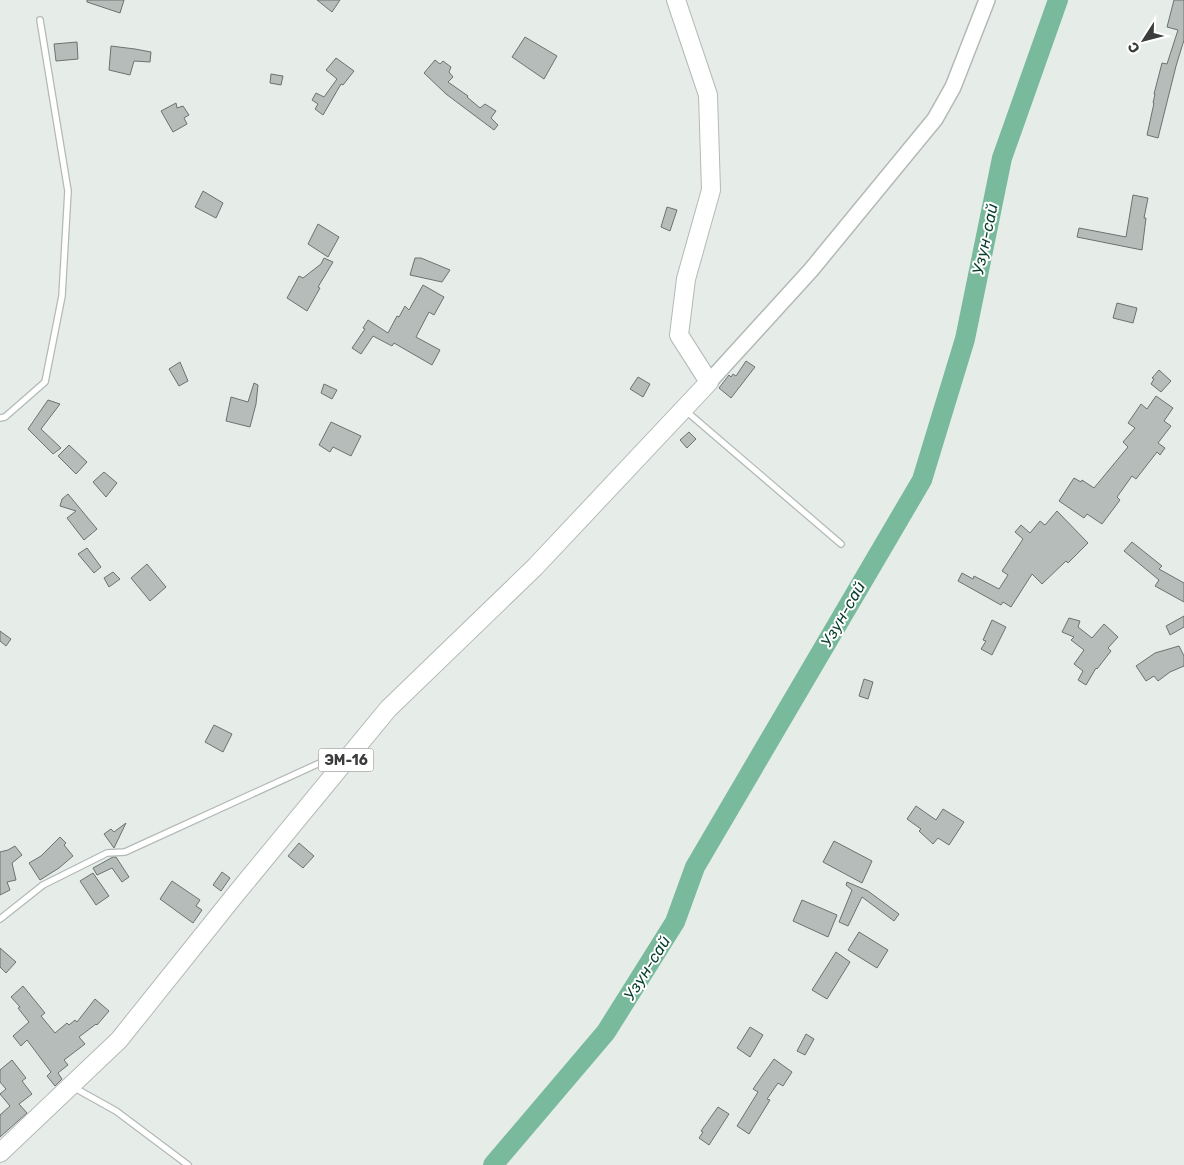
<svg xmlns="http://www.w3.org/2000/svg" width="1184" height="1165" font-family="Rubik,sans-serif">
<rect width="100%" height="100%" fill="#e6ede9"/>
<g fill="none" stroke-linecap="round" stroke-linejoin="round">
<path stroke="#79b99c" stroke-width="20" d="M 493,1165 L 606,1032 L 675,922 L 695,867 L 922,480 L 965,339 L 1002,158 L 1058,0"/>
</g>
<path fill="#b6bcb9" stroke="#6d726f" d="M 87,0 L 124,0 L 120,13 L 87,2 Z
M 317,0 L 340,0 L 332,12 Z
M 1174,0 L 1184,0 L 1184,40 L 1176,66 L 1158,138 L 1147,135 L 1154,103 L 1153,103 L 1155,94 L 1154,94 L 1162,63 L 1167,64 L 1178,30 L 1167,27 Z
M 525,37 L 557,56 L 544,79 L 512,57 Z
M 77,42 L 78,59 L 56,61 L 54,44 Z
M 111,46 L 135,49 L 151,52 L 150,62 L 134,61 L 130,75 L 109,70 Z
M 336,58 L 354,71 L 343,85 L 341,84 L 323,115 L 315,109 L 318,104 L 312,100 L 316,93 L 324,97 L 337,79 L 326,70 Z
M 435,60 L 440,64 L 443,61 L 451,67 L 449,72 L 453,77 L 448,82 L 468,96 L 467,97 L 480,108 L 485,104 L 496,111 L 491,118 L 498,125 L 494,130 L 446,94 L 424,73 Z
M 271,74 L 283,76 L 281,85 L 270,83 Z
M 176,103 L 177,108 L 183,106 L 189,115 L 184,118 L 187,124 L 173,132 L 161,111 Z
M 203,191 L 223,203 L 216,218 L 195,207 Z
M 1133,195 L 1148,198 L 1144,218 L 1146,218 L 1142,250 L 1077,237 L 1079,228 L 1126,237 Z
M 667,207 L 677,210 L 670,231 L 661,227 Z
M 318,224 L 339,237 L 328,257 L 308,244 Z
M 324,258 L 333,262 L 318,287 L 320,288 L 307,311 L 287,298 L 299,276 L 303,278 L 321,264 Z
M 415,258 L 421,258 L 450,270 L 442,282 L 410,275 Z
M 423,285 L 444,297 L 434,315 L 429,312 L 416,337 L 440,350 L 432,365 L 394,343 L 392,346 L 373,336 L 361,354 L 352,348 L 365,329 L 363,328 L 368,320 L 388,333 L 397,316 L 399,317 L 405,306 L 409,310 Z
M 1117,303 L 1137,308 L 1133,323 L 1113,318 Z
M 746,361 L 755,367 L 731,398 L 719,388 L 729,375 L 731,377 L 733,374 L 736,376 Z
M 180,362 L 188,381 L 179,386 L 169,369 Z
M 1159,370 L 1171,381 L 1161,392 L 1151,384 L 1154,379 L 1152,378 Z
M 638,377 L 650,384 L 643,397 L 630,389 Z
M 254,383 L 258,385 L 256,404 L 250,427 L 226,421 L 231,397 L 248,402 Z
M 324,384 L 337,390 L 332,399 L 321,393 Z
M 1156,396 L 1173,408 L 1164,421 L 1171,426 L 1158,443 L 1165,448 L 1160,455 L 1157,452 L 1136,479 L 1132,476 L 1117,497 L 1120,500 L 1102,524 L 1087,514 L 1084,518 L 1059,501 L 1074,478 L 1081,482 L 1082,480 L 1094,488 L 1128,447 L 1123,442 L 1135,428 L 1128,423 L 1141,404 L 1147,409 Z
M 48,400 L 60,404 L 41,429 L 61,448 L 53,454 L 28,429 Z
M 331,422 L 361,436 L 351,456 L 333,447 L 330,452 L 319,445 Z
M 689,432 L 696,439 L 687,448 L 680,440 Z
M 69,445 L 87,462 L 76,474 L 58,456 Z
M 104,472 L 117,483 L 106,497 L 93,482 Z
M 68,494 L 97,529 L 84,540 L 67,518 L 76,511 L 60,506 L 62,499 Z
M 1057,511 L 1088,543 L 1068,563 L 1066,561 L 1042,584 L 1032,574 L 1011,607 L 1003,602 L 1001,605 L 958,581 L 962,573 L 973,579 L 974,576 L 999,589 L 1008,575 L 1002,571 L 1023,539 L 1015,532 L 1021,525 L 1030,533 L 1040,521 L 1045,525 Z
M 1132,542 L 1162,566 L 1159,569 L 1184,583 L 1184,602 L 1155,586 L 1159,580 L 1124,551 Z
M 87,548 L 101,567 L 94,573 L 78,554 Z
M 147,564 L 166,587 L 150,601 L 131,578 Z
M 113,572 L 120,579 L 109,587 L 104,578 Z
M 1184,616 L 1184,627 L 1170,635 L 1166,626 Z
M 1069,618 L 1080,621 L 1078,627 L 1092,638 L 1104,624 L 1118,637 L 1108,648 L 1111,651 L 1097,669 L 1096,668 L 1086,685 L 1078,680 L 1083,671 L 1074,664 L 1084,650 L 1071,640 L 1074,637 L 1062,632 Z
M 992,620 L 1006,627 L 992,655 L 981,649 L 986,641 L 983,640 Z
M 0,631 L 11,639 L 6,646 L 0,641 Z
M 1179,646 L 1184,656 L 1184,666 L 1170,672 L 1158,681 L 1154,676 L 1146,681 L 1136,666 L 1155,653 Z
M 864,679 L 873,682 L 868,699 L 859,696 Z
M 214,725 L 232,734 L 223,752 L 205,742 Z
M 916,806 L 936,820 L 943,809 L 964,822 L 949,845 L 938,838 L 933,844 L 919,831 L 921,829 L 907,819 Z
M 126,823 L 114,848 L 104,834 L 111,829 L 114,832 Z
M 60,837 L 66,843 L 64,845 L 73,856 L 59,868 L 40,880 L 29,863 L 41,856 Z
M 834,841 L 872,861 L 862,883 L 823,862 Z
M 299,843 L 314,856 L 303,868 L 288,856 Z
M 15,846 L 22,855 L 12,863 L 16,880 L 7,882 L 10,890 L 0,895 L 0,852 L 8,850 Z
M 113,857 L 116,857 L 129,877 L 122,882 L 112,868 L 97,875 L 93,868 Z
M 222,872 L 230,878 L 221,891 L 213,885 Z
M 93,873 L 109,896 L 96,905 L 80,881 Z
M 172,881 L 200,900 L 196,906 L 202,910 L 193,923 L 160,899 Z
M 847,882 L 868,891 L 899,914 L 894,921 L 862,897 L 848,926 L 839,922 L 852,890 L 846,885 Z
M 802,900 L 837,915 L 828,937 L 793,921 Z
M 859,932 L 888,950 L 877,968 L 848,950 Z
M 0,948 L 16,962 L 6,973 L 0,967 Z
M 836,952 L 850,962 L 827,999 L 812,990 Z
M 23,986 L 45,1013 L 41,1016 L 55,1033 L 67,1023 L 69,1025 L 75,1020 L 77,1022 L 95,999 L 109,1011 L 97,1025 L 96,1024 L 79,1037 L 85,1044 L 64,1060 L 68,1065 L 58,1073 L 62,1079 L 55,1086 L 47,1076 L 51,1072 L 27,1040 L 21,1046 L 13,1036 L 29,1022 L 18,1008 L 20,1007 L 11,997 Z
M 750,1027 L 763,1035 L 750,1057 L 737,1048 Z
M 806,1034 L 814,1039 L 805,1055 L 797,1051 Z
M 774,1059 L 792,1072 L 783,1086 L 778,1083 L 767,1099 L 770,1100 L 749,1134 L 737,1126 L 758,1092 L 753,1089 Z
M 12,1060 L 26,1078 L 22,1081 L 32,1094 L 19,1104 L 27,1113 L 0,1137 L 0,1115 L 10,1106 L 0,1094 L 6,1089 L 0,1082 L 0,1070 Z
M 718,1107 L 729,1114 L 709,1145 L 699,1138 L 703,1132 L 701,1131 Z"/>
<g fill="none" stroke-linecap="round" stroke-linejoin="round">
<g stroke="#b3b9b6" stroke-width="8">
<path id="service" d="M 686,411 L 841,544
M 0,418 L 5,417 L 45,382 L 62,296 L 68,191 L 40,20
M 0,919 L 43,885 L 107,853 L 125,852 L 346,751
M 73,1087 L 116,1111 L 188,1165"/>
</g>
<g stroke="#b3b9b6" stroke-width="18">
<path id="secondary" d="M 709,382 L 811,270 L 935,119 L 953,87 L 987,0"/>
</g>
<g stroke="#b3b9b6" stroke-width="20">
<path id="trunk" d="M 0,1153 L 119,1040 L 235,895 L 388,709 L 535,567 L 709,382 L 679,335 L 686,279 L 711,190 L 708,95 L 676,0"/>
</g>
<use href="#service" stroke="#fff" stroke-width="5.5"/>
<use href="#secondary" stroke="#fff" stroke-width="15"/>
<use href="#trunk" stroke="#fff" stroke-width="18"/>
</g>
<g text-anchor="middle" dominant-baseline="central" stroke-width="4" stroke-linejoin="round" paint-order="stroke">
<rect fill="#fff" stroke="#767776" stroke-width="1" x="318.5" y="748.5" width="55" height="23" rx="4"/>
<g font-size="14" font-weight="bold" fill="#3b3d3c">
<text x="346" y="760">ЭМ-16</text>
</g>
<g font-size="16" font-style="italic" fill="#073f2b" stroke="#fff">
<text transform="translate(985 239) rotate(-78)">Узун-сай</text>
<text transform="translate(843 614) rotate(-60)">Узун-сай</text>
<text transform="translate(647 968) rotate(-58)">Узун-сай</text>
</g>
</g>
<g transform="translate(1144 40) rotate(234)" stroke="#ffffff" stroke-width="4" paint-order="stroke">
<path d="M0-4L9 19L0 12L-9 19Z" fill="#3b3d3c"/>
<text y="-8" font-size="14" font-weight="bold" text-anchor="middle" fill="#3b3d3c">С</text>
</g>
</svg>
